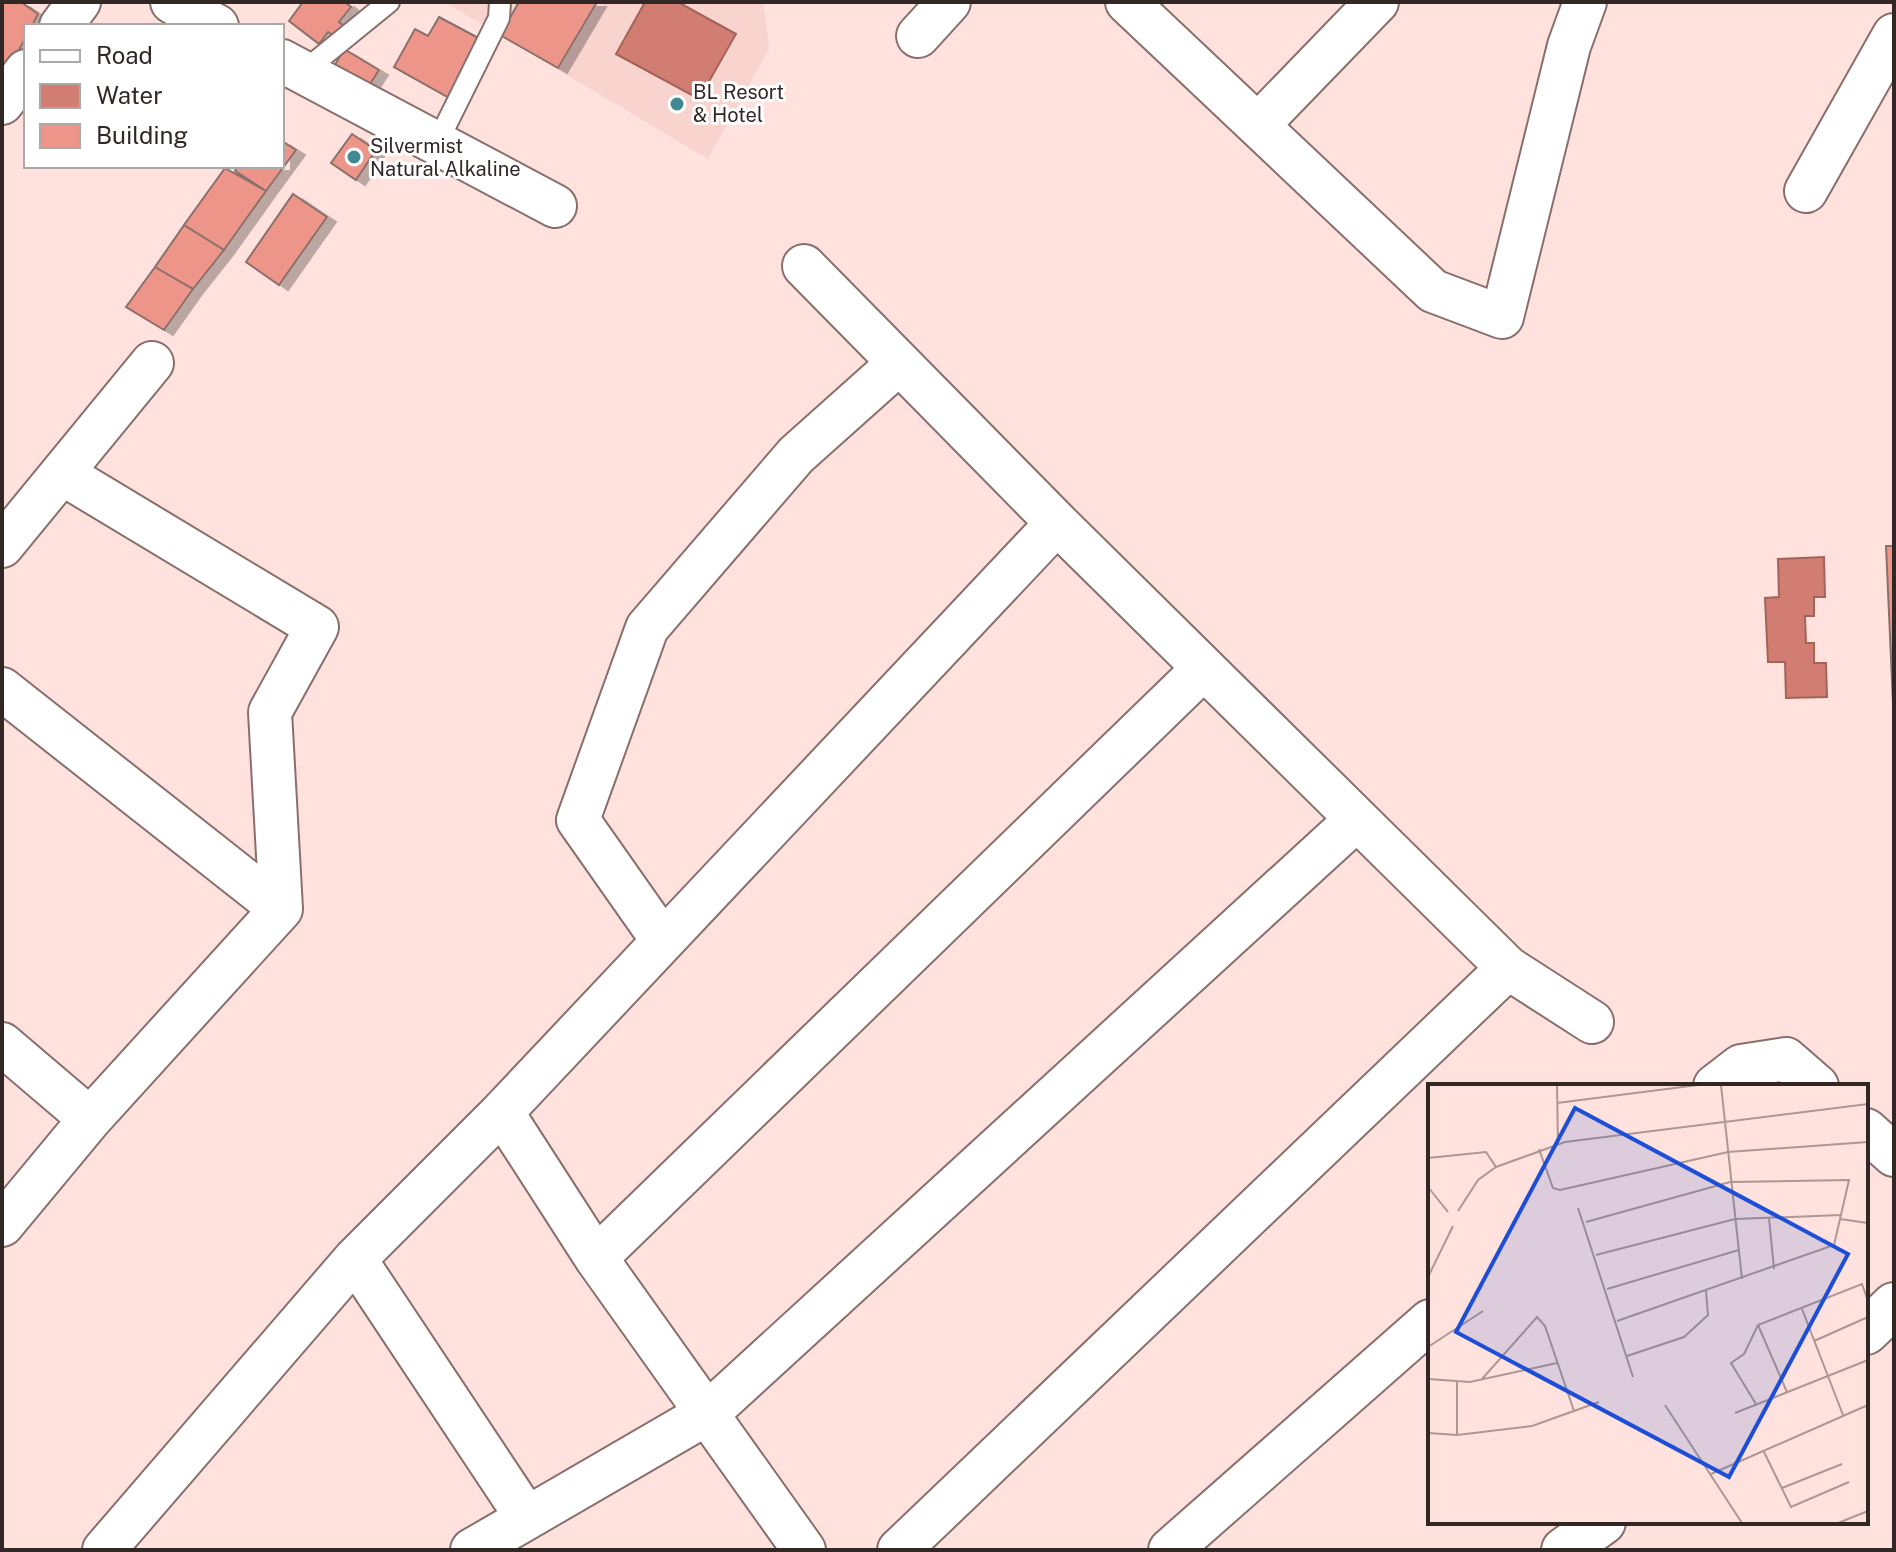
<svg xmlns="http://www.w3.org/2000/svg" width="1896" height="1552" font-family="'Public Sans',sans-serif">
<defs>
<filter id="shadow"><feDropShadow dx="9" dy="5" stdDeviation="0" flood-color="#0004"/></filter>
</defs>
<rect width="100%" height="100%" fill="#ffe2dd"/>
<path fill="#f9d4cf" d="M 444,2 L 764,2 L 769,49 L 708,159 Z"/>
<path fill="#d27d71" stroke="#a2635a" stroke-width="2" d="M 645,2 L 678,2 L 736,34 L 699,99 L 616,54 Z
M 1824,557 L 1825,597 L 1814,597 L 1814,616 L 1805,616 L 1806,643 L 1814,643 L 1814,663 L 1826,663 L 1827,697 L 1786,698 L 1785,662 L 1768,662 L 1765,598 L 1779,597 L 1778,559 Z"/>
<path fill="#ed9589" stroke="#89706c" stroke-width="2" filter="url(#shadow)" d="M 2,2 L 21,2 L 38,14 L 32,26 L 26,26 L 26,37 L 8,70 L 2,66 Z
M 303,2 L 345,2 L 351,7 L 339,22 L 347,28 L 339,39 L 328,32 L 319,44 L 289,21 Z
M 519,2 L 597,2 L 558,68 L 500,35 Z
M 439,17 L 484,41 L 451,99 L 394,67 L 415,29 L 428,36 Z
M 344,49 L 379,70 L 365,92 L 331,72 Z
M 352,134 L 376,150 L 356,180 L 331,163 Z
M 282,141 L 296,150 L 266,191 L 235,171 L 238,166 L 282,166 Z
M 225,168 L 266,191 L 224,250 L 184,225 Z
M 293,194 L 327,217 L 279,285 L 246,262 Z
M 184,225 L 224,250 L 193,289 L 155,267 Z
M 155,267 L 193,289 L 164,330 L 126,307 Z
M 1886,546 L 1894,546 L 1894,726 Z"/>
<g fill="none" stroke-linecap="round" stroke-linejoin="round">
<g stroke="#886f6b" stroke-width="24">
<path id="lane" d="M 303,72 L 389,2
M 437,143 L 499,18 L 500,2"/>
</g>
<g stroke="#886f6b" stroke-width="46">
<path id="street" d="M 172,2 L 217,26
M 1127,2 L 1433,291 L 1502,317 L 1569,46 L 1585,2
M 61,26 L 79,2
M 918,36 L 949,2
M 282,61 L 555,206
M 2,103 L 26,71
M 1259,124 L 1377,2
M 1806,191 L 1894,35
M 804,266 L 1057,523 L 1508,968 L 1592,1022
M 2,546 L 152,363
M 2,689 L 281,909
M 663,941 L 578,820 L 647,628 L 796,455 L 899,363
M 2,1044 L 90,1119
M 1715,1086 L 1741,1066 L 1786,1059 L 1817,1086
M 502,1112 L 596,1258 L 804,1550
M 1866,1130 L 1894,1155
M 2,1225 L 90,1119 L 281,909 L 270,712 L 317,627 L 63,474
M 596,1258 L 1204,668
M 355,1259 L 527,1518
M 104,1550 L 355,1259 L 502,1112 L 1057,523
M 472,1550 L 708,1413 L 1357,819
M 899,1550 L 1508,968
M 1170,1550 L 1430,1321"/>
</g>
<g stroke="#886f6b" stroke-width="48">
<path id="secondary" d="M 1866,1332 L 1894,1305
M 1564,1550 L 1603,1522"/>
</g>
<use href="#lane" stroke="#fff" stroke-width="20"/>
<use href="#street" stroke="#fff" stroke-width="42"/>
<use href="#secondary" stroke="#fff" stroke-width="44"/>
</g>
<g fill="#428893" stroke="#fff" stroke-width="3">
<circle cx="677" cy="104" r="8"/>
<circle cx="354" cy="157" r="8"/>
</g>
<g text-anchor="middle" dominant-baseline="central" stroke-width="6" stroke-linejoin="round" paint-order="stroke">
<g font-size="20" fill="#312725" stroke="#fff" text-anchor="start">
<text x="693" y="92">BL Resort<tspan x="693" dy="23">&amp; Hotel</tspan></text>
<text x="370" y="146">Silvermist<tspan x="370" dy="23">Natural Alkaline</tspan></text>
</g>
</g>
<g transform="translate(1428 1084)">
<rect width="440" height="440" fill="#ffe2dd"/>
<path fill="none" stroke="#ad9793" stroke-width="2" d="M 129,1 L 130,60M 293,1 L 314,195M 129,19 L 270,1M 111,65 L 125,104 L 132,106 L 300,68 L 440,58M 0,74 L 58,68 L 68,83M 0,103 L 20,128M 150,124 L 205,293M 30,127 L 50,96 L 68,83 L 137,58 L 440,20M 341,134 L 346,185M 412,135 L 440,139M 158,138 L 302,98 L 421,96 L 406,161 L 189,237M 168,171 L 307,135 L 413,131M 0,193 L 25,142M 179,205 L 311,166M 374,225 L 415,331M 330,241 L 359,308M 386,257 L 440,233M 0,263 L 55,227M 199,272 L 256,253 L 280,231 L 278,207M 0,295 L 42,298 L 129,279M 54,295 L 109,233 L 117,242 L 146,327M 29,297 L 29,351M 328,320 L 303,279 L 316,270 L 330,241 L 434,200 L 440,217M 237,321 L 314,439M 307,329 L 440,276M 0,349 L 29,351 L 104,342 L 171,318M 335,366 L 363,423 L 421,398M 283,390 L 440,321M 354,404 L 414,380M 410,439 L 440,427"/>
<path fill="#1d4ed8" fill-opacity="0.15" stroke="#1d4ed8" stroke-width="4" d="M 147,24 L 420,170 L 301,393 L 28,248 Z"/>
<rect width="440" height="440" fill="none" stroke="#312725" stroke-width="4"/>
</g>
<rect width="1896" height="1552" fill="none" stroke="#312725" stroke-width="8"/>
<rect x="24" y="24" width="260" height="144" fill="#ffffff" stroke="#ada9a8" stroke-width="2"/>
<rect x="40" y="50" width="40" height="12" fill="#ffffff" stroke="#ada9a8" stroke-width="2"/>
<text x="96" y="64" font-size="24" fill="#312725">Road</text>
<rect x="40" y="84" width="40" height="24" fill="#d27d71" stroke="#ada9a8" stroke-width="2"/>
<text x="96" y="104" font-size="24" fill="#312725">Water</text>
<rect x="40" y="124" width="40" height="24" fill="#ed9589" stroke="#ada9a8" stroke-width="2"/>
<text x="96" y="144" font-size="24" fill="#312725">Building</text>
</svg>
